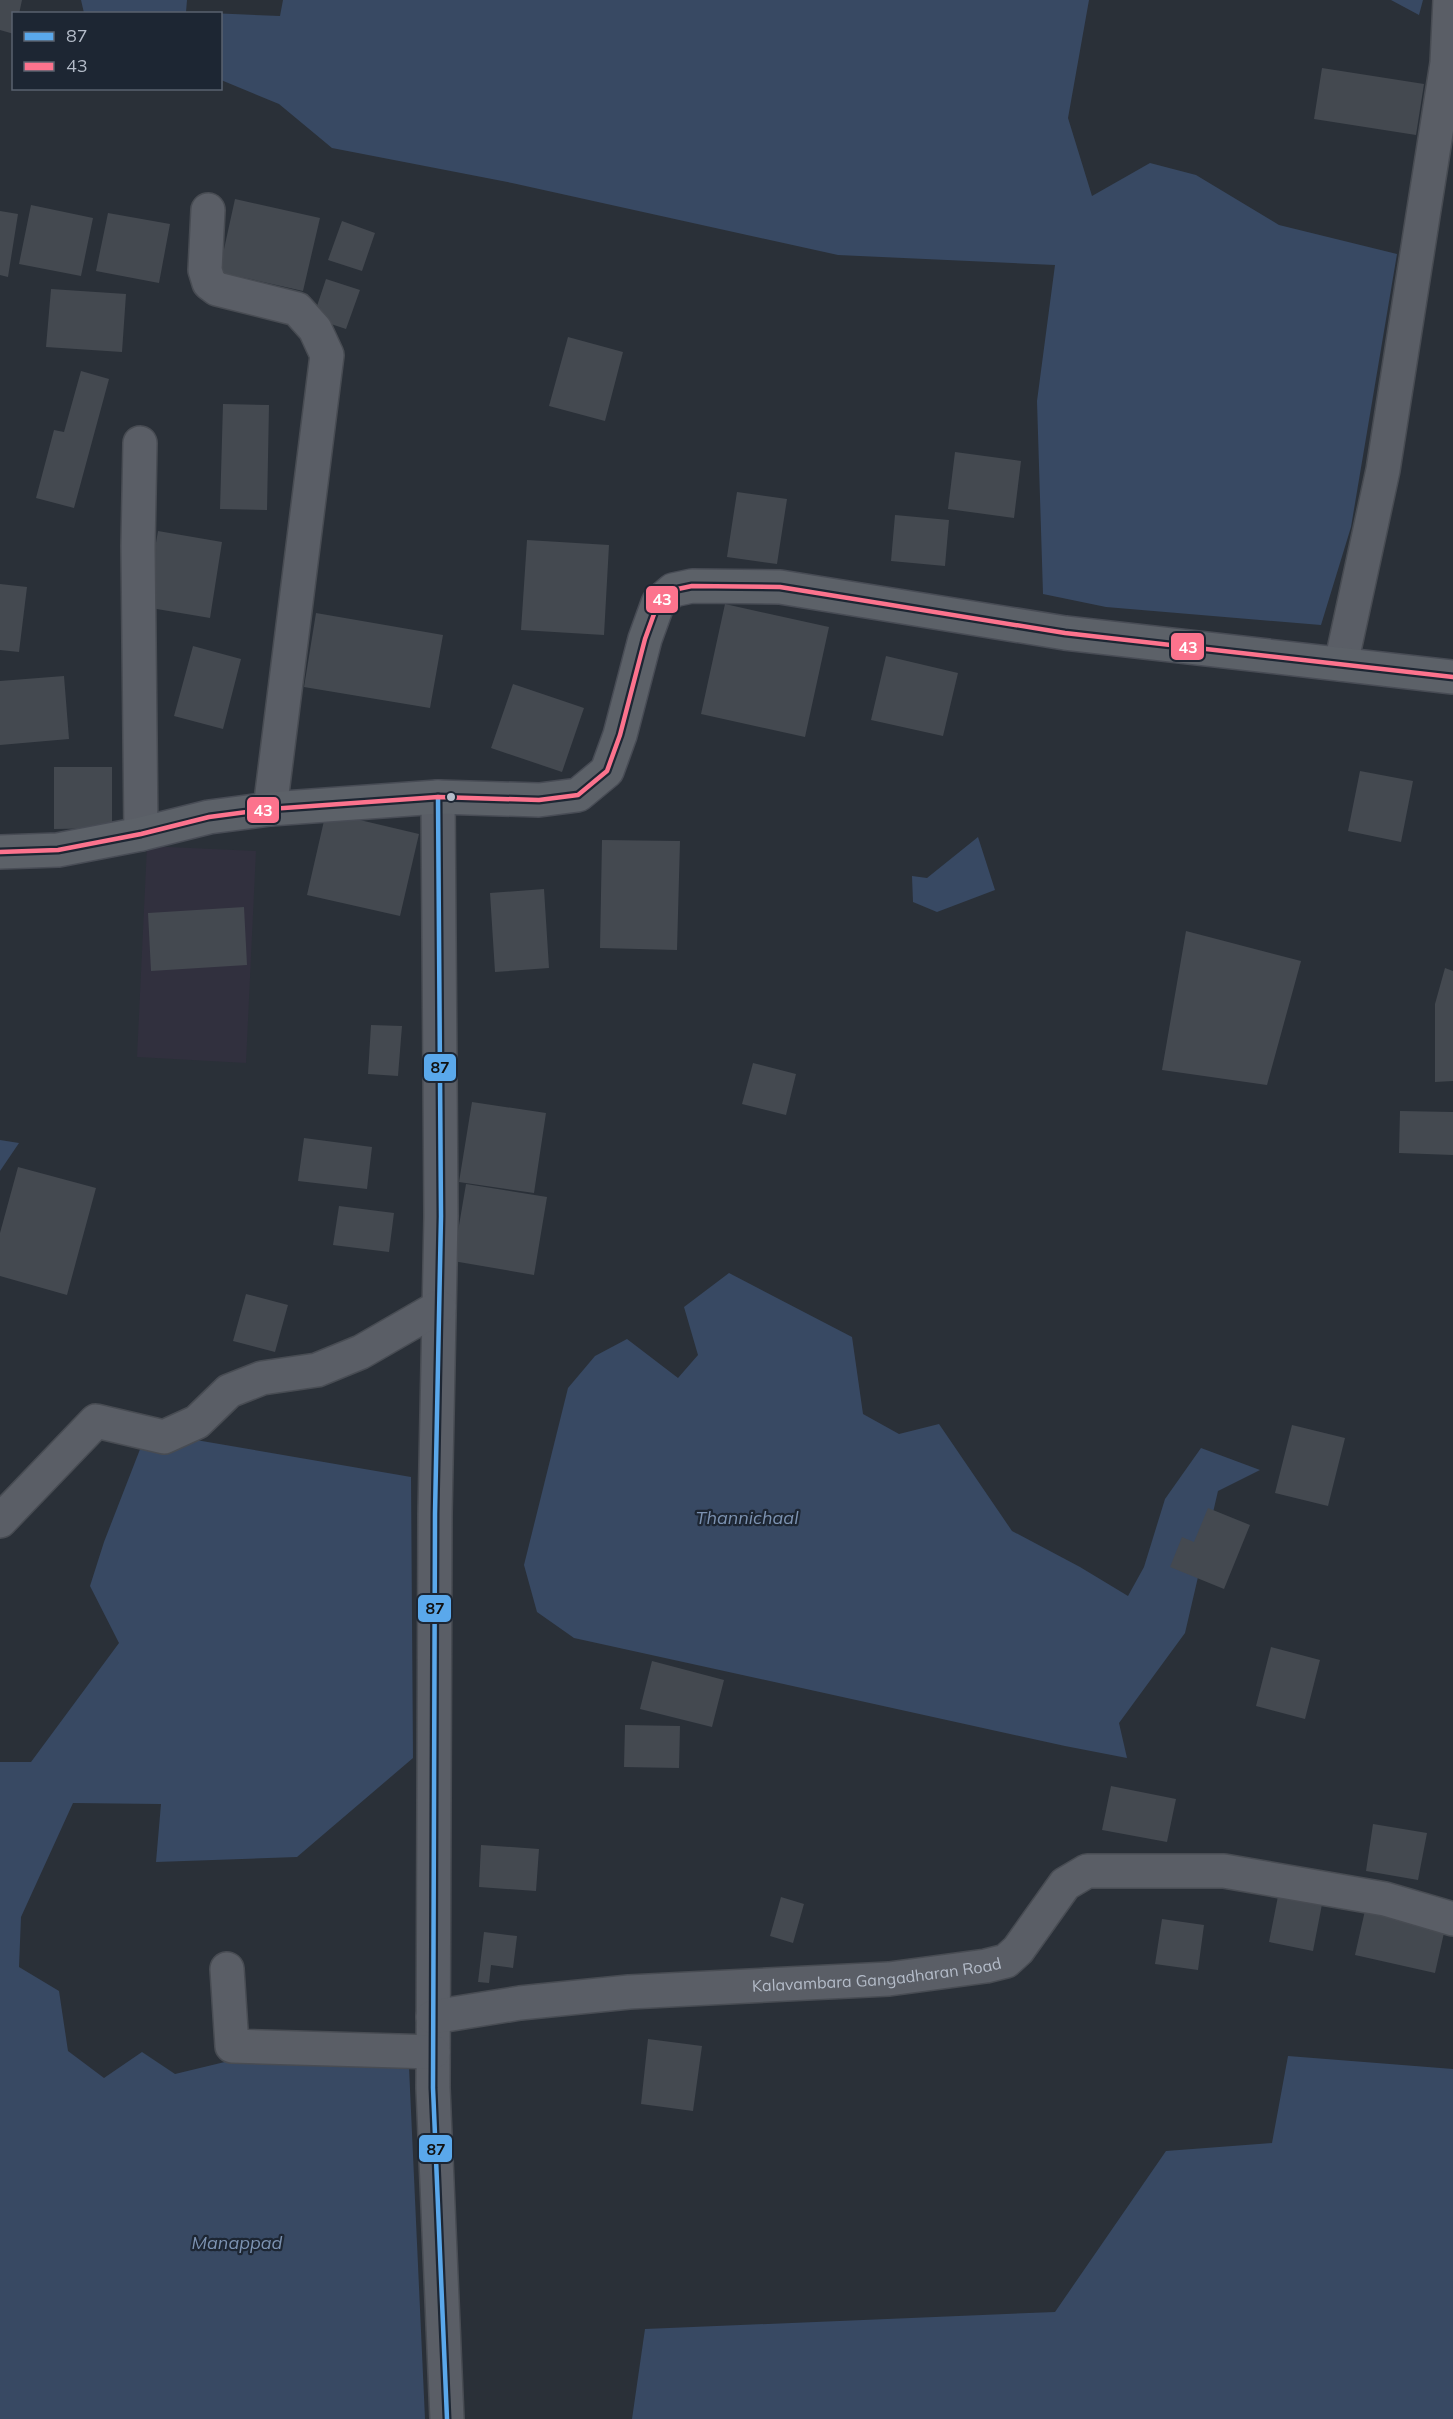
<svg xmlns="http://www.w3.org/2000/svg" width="1453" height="2419" font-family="Mulish,sans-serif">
<rect width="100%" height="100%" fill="#2a3038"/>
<path fill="#31303e" d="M 147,846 L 256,851 L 246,1063 L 137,1057 Z"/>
<path fill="#384963" d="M 81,0 L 187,0 L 186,12 L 280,16 L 283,0 L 1089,0 L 1068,118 L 1092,196 L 1150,163 L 1196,175 L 1279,225 L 1397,254 L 1351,527 L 1321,625 L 1106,607 L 1043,594 L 1037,401 L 1055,265 L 838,255 L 512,183 L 332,148 L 279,104 L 221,80 L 220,14 L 84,13 Z
M 1391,0 L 1423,0 L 1419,15 Z
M 978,837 L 995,890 L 937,912 L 913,902 L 912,876 L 927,878 Z
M 0,1140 L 19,1143 L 0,1171 Z
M 729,1273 L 852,1337 L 863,1414 L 899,1434 L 939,1424 L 1012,1531 L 1080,1567 L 1128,1596 L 1144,1567 L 1165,1499 L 1201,1448 L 1260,1470 L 1218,1491 L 1185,1633 L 1119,1723 L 1127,1758 L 1065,1746 L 574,1638 L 537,1612 L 524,1565 L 568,1388 L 595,1356 L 627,1339 L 678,1378 L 698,1355 L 684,1307 Z
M 144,1439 L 196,1440 L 411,1477 L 413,1758 L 297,1857 L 156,1862 L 161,1804 L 73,1803 L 21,1917 L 19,1967 L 59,1991 L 68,2051 L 104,2078 L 142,2052 L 175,2074 L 233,2060 L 409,2067 L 425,2419 L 0,2419 L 0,1762 L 31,1762 L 119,1643 L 90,1586 L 104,1542 Z
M 1288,2056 L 1453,2069 L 1453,2419 L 632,2419 L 645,2329 L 1055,2312 L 1166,2151 L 1272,2143 Z"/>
<path fill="#444950" d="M 0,0 L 22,0 L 19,14 L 14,14 L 14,34 L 0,30 Z
M 1322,68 L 1424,84 L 1416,135 L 1314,119 Z
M 235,199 L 320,218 L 303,291 L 219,272 Z
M 31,205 L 93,218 L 81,276 L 19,264 Z
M 0,211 L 18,214 L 8,277 L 0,275 Z
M 108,213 L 170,224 L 159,283 L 96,271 Z
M 342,221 L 375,233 L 362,271 L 328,260 Z
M 326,279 L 360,290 L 346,329 L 313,318 Z
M 51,289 L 126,294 L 122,352 L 46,347 Z
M 568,337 L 623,352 L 605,421 L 549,406 Z
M 81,371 L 109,379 L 74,508 L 36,498 L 54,430 L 64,432 Z
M 223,404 L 269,405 L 267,510 L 220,509 Z
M 955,452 L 1021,461 L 1014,518 L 948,509 Z
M 737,492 L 787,499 L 777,564 L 727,557 Z
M 895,515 L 949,520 L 945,566 L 891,561 Z
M 158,531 L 222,542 L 210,618 L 145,607 Z
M 527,540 L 609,545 L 604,635 L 521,630 Z
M 0,584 L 27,587 L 19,652 L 0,650 Z
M 725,604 L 829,627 L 805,737 L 701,714 Z
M 316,613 L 443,635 L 430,708 L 304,687 Z
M 193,646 L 241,659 L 223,729 L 174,716 Z
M 886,656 L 958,673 L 943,736 L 871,720 Z
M 64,676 L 69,739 L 0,745 L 0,681 Z
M 513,684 L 584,708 L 562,772 L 491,748 Z
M 54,767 L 112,767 L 112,828 L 54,829 Z
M 1360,771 L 1413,781 L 1401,842 L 1348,831 Z
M 326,812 L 419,834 L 400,916 L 307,895 Z
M 602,840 L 680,841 L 677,950 L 600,948 Z
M 544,889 L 549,968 L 495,972 L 490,893 Z
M 244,907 L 247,965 L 151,971 L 148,913 Z
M 1186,931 L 1301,961 L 1267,1085 L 1162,1070 Z
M 1445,968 L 1453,971 L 1453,1081 L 1435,1082 L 1435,1004 Z
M 371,1025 L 402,1026 L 398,1076 L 368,1074 Z
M 753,1063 L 796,1074 L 786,1115 L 742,1104 Z
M 472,1102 L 546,1113 L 534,1193 L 459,1182 Z
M 1400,1111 L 1453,1112 L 1453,1155 L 1399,1153 Z
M 304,1138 L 372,1147 L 367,1189 L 298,1181 Z
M 18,1167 L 96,1188 L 67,1295 L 0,1276 L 0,1233 Z
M 466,1184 L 547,1197 L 534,1275 L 453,1261 Z
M 339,1206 L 394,1213 L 389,1252 L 333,1245 Z
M 246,1294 L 288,1305 L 275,1352 L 233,1341 Z
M 1292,1425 L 1345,1438 L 1328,1506 L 1275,1493 Z
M 1208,1508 L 1250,1525 L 1224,1589 L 1170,1567 L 1182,1537 L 1194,1542 Z
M 1271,1647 L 1320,1660 L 1305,1719 L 1256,1706 Z
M 652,1661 L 724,1680 L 712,1727 L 640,1709 Z
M 625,1725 L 680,1726 L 679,1768 L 624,1767 Z
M 1111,1786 L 1176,1799 L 1167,1842 L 1102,1830 Z
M 1373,1824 L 1427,1833 L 1418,1880 L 1366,1871 Z
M 481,1845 L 539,1849 L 536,1891 L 479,1887 Z
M 1279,1891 L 1323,1899 L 1313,1951 L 1269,1942 Z
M 781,1897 L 804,1904 L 793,1943 L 770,1936 Z
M 1366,1906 L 1446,1924 L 1435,1973 L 1355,1955 Z
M 1162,1919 L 1204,1925 L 1198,1970 L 1155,1964 Z
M 484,1932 L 517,1936 L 513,1968 L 491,1965 L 489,1983 L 478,1982 Z
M 648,2039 L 702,2046 L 693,2111 L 641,2104 Z"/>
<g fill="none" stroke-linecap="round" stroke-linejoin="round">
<g stroke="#484c53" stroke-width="36">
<g id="minor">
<path d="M 208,210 L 205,270 L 209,283 L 217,289 L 297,309 L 315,329 L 327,355 L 270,809"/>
<path d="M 140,443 L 138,546 L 141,834"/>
<path d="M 1341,664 L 1383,470 L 1447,63 L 1450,0"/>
<path d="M 438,797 L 441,1216 L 435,1514 L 433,2088 L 447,2419"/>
<path d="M 0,1521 L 96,1421 L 164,1437 L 197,1422 L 229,1391 L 262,1378 L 317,1370 L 361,1352 L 439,1307"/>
<path d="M 227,1969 L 232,2046 L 433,2052"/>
<path id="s1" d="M 433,2017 L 520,2003 L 629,1992 L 889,1979 L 986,1966 L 1006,1961 L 1018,1950 L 1065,1884 L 1087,1871 L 1224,1871 L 1385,1899 L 1453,1919"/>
</g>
</g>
<g stroke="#484c55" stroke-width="36">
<path id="major" d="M 0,852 L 58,850 L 141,834 L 209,817 L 270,809 L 438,797 L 539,800 L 578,795 L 607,771 L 620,735 L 645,639 L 658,603 L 673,590 L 692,586 L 780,587 L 1065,633 L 1453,677"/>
</g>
<use href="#minor" stroke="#5a5e66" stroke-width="33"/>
<use href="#major" stroke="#5c6168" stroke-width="33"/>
<g stroke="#1d2633" stroke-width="9">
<path id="bus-1" d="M 438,797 L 441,1216 L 435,1514 L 433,2088 L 447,2419"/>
</g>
<g stroke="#1d2633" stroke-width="9">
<path id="bus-2" d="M 0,852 L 58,850 L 141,834 L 209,817 L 270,809 L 438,797 L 539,800 L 578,795 L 607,771 L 620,735 L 645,639 L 658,603 L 673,590 L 692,586 L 780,587 L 1065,633 L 1453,677"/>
</g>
<use href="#bus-1" stroke="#5aa8eb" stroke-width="4.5"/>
<use href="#bus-2" stroke="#fc738d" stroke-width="4.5"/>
</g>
<circle fill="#b4bcc9" stroke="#1d2633" stroke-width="2" cx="451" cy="797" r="5"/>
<g text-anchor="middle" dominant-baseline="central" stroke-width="4.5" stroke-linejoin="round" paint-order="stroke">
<g font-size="16" fill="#b4bcc9" stroke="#1d2633">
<text stroke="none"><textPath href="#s1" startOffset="446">Kalavambara Gangadharan Road</textPath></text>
</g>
<g font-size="18" font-style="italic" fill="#7c92b1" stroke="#1d2633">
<text x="747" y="1517">Thannichaal</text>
<text x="237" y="2242">Manappad</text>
</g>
</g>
<g stroke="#1d2633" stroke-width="2">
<rect x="645" y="585" width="34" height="29" rx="6" fill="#fc738d"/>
<rect x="1170" y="632" width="35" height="29" rx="6" fill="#fc738d"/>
<rect x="246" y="796" width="34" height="28" rx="6" fill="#fc738d"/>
<rect x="423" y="1053" width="34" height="29" rx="6" fill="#5aa8eb"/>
<rect x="417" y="1594" width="35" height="29" rx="6" fill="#5aa8eb"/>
<rect x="418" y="2134" width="35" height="29" rx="6" fill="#5aa8eb"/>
</g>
<g font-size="16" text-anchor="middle" font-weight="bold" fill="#fff">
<text x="662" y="605">43</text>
<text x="1188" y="653">43</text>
<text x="263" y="816">43</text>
</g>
<g font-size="16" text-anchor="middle" font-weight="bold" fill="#111">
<text x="440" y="1073">87</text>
<text x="435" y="1614">87</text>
<text x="436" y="2155">87</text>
</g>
<rect x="12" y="12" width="210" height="78" fill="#1d2633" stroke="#59626f" stroke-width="1.5"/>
<rect x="24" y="32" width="30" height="9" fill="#5aa8eb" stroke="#59626f" stroke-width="1.5"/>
<text x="66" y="42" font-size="18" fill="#b4bcc9">87</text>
<rect x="24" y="62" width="30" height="9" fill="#fc738d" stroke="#59626f" stroke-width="1.5"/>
<text x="66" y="72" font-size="18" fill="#b4bcc9">43</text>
</svg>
